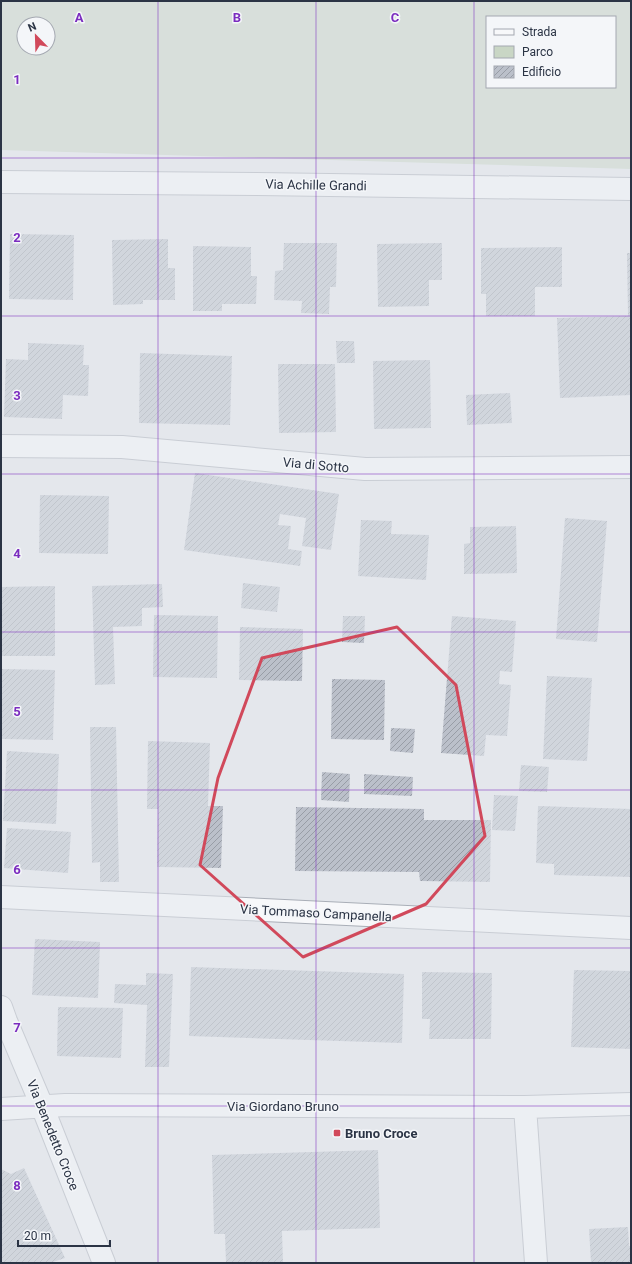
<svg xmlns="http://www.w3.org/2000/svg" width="632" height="1264" font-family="Roboto,sans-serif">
<defs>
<pattern id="building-hatch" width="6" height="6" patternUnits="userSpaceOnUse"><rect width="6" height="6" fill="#bbc0ca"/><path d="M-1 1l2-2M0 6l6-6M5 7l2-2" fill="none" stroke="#989da6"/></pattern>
</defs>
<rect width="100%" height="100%" fill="#e4e7ec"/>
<path fill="#c9d6c5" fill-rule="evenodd" d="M 1,1 L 631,1 L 631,169 L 1,150 ZM 487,17 L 615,17 L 615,87 L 487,87 ZM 24,24 L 48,24 L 48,48 L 24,48 Z"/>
<path fill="url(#building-hatch)" d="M 10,234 L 74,235 L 73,300 L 9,299 Z
M 168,239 L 168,268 L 175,268 L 175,300 L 143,300 L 143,304 L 113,305 L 112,240 Z
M 284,243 L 337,243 L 336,287 L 330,287 L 329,314 L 301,313 L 302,301 L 274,300 L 275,271 L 283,270 Z
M 442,243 L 442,280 L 429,280 L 429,306 L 378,307 L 377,244 Z
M 193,246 L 251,247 L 251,276 L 257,276 L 256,304 L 222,304 L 222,311 L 193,311 Z
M 562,247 L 562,287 L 535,287 L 535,316 L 486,316 L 486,294 L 481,294 L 481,248 Z
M 627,253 L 631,253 L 631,395 L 560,398 L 557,318 L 628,316 Z
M 336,341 L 354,341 L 355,363 L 337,363 Z
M 28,343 L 84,345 L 83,365 L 89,365 L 88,396 L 63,395 L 62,419 L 4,417 L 6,359 L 28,360 Z
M 140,353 L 232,356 L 230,425 L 139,423 Z
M 430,360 L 431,428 L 374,429 L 373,361 Z
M 278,364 L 335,364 L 336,432 L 279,433 Z
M 510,393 L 512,423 L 467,425 L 466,395 Z
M 195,473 L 339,494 L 331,550 L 302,546 L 306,518 L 280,514 L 278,525 L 291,526 L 288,549 L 302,551 L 300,566 L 184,550 Z
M 40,495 L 109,496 L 108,554 L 39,553 Z
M 565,518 L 607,521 L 597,642 L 556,639 Z
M 361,520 L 392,521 L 391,534 L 429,535 L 426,580 L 358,576 Z
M 516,526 L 517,573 L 464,574 L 464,544 L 470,543 L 470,527 Z
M 243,583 L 280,587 L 277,612 L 241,608 Z
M 162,584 L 163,607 L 142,608 L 142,626 L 113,627 L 115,684 L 95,685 L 92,586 Z
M 55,586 L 55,656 L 1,656 L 1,587 Z
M 154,615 L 218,616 L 217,678 L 153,677 Z
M 343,616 L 365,616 L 364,643 L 342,642 Z
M 452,616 L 516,621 L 512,672 L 500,671 L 499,684 L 511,685 L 507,736 L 486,735 L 484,756 L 441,753 Z
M 240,627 L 303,629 L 302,681 L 239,680 Z
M 2,669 L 55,670 L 53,740 L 1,739 Z
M 547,676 L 592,678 L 587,761 L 543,759 Z
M 332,679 L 385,680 L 384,740 L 331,739 Z
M 90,727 L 116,727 L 119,882 L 100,882 L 100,862 L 92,863 Z
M 391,728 L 415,729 L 413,753 L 390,751 Z
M 148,741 L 210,743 L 208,806 L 223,806 L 221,868 L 157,867 L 158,809 L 147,809 Z
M 7,751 L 59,754 L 56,824 L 3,821 Z
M 521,765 L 549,767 L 547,792 L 519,791 Z
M 322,772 L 350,774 L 349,802 L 321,800 Z
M 364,774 L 413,777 L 412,796 L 364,794 Z
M 494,795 L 518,796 L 515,831 L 492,830 Z
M 538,806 L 631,809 L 631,877 L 554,875 L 554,864 L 536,863 Z
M 296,807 L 424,809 L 424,820 L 491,820 L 490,882 L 420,881 L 419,872 L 295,871 Z
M 7,828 L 71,832 L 68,873 L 4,868 Z
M 35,939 L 100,942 L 98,998 L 32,995 Z
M 191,967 L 404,974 L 402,1043 L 189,1036 Z
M 574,970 L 631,971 L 631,1049 L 571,1047 Z
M 422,972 L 492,973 L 491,1039 L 429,1039 L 430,1019 L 422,1019 Z
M 146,973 L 173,974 L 169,1067 L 145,1067 L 147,1005 L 114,1003 L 115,984 L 146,985 Z
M 58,1007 L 123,1008 L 121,1058 L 57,1056 Z
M 378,1150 L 380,1228 L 282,1231 L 283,1263 L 226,1263 L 225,1234 L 214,1234 L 212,1155 Z
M 24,1168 L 65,1258 L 50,1263 L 1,1263 L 1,1169 L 11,1174 Z
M 628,1227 L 629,1246 L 631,1246 L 631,1263 L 591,1263 L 589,1229 Z"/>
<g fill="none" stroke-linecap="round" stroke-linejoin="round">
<g stroke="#a9aeb7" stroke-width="24">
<path id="minor" d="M 1,182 L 257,184 L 631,189
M 1,446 L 122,447 L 365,469 L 631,467
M 1,897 L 631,928
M 1,1007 L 6,1021 L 42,1106 L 104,1263
M 525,1107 L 536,1263
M 1,1109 L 65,1105 L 525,1107 L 631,1104"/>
</g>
<use href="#minor" stroke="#f7f8fa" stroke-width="22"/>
</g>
<path d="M0 0H632V1264H0ZM 397,627 L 456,685 L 485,836 L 426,904 L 303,957 L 200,865 L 218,778 L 262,658 Z" fill="#e4e7ec" fill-opacity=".55" fill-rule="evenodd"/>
<path fill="none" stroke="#d1495b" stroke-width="3" stroke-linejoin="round" d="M 397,627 L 456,685 L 485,836 L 426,904 L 303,957 L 200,865 L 218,778 L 262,658 Z"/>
<path fill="none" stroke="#7b2cbf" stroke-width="1" stroke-opacity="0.55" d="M 158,1 L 158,1263M 316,1 L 316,1263M 474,1 L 474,1263M 1,158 L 631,158M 1,316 L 631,316M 1,474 L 631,474M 1,632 L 631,632M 1,790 L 631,790M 1,948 L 631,948M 1,1106 L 631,1106"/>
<rect fill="#d1495b" stroke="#f4f6f9" stroke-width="1.5" x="333" y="1129" width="8" height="8" rx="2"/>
<g text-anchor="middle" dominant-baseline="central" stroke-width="3" stroke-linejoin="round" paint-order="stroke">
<g font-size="13" fill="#2b3445" stroke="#f4f6f9">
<text transform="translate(316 185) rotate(1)">Via Achille Grandi</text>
<text transform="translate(316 465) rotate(5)">Via di Sotto</text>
<text transform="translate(316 913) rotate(3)">Via Tommaso Campanella</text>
<text x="283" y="1106">Via Giordano Bruno</text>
<text transform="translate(53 1135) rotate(68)">Via Benedetto Croce</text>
</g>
<g font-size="13" font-weight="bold" fill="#2b3445" stroke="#f4f6f9" text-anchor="start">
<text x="345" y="1133">Bruno Croce</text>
</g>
</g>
<g font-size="13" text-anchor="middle" font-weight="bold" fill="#7b2cbf" stroke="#f4f6f9" stroke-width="3" stroke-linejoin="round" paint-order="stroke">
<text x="79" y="22">A</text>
<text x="237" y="22">B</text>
<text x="395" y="22">C</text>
<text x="17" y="84">1</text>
<text x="17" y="242">2</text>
<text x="17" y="400">3</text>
<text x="17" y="558">4</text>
<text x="17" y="716">5</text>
<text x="17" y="874">6</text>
<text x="17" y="1032">7</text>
<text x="17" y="1190">8</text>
</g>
<rect width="632" height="1264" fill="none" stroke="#2b3445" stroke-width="4"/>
<rect x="486" y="16" width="130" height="72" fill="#f4f6f9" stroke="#a4a8b1"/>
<rect x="494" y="29" width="20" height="6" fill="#f7f8fa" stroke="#a4a8b1"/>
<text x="522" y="36" font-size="12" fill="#2b3445">Strada</text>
<rect x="494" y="46" width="20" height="12" fill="#c9d6c5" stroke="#a4a8b1"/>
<text x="522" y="56" font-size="12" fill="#2b3445">Parco</text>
<rect x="494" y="66" width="20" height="12" fill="url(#building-hatch)" stroke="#a4a8b1"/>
<text x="522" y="76" font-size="12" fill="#2b3445">Edificio</text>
<g transform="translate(36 36) rotate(337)"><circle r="19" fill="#f4f6f9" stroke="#a4a8b1"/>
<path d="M0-3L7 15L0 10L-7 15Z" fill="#d1495b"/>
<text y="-6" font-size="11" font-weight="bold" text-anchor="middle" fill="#2b3445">N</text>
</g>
<path d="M18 1240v6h92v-6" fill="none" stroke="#2b3445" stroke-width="2"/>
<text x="24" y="1240" font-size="12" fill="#2b3445" stroke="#f4f6f9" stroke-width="3" paint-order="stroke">20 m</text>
</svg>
